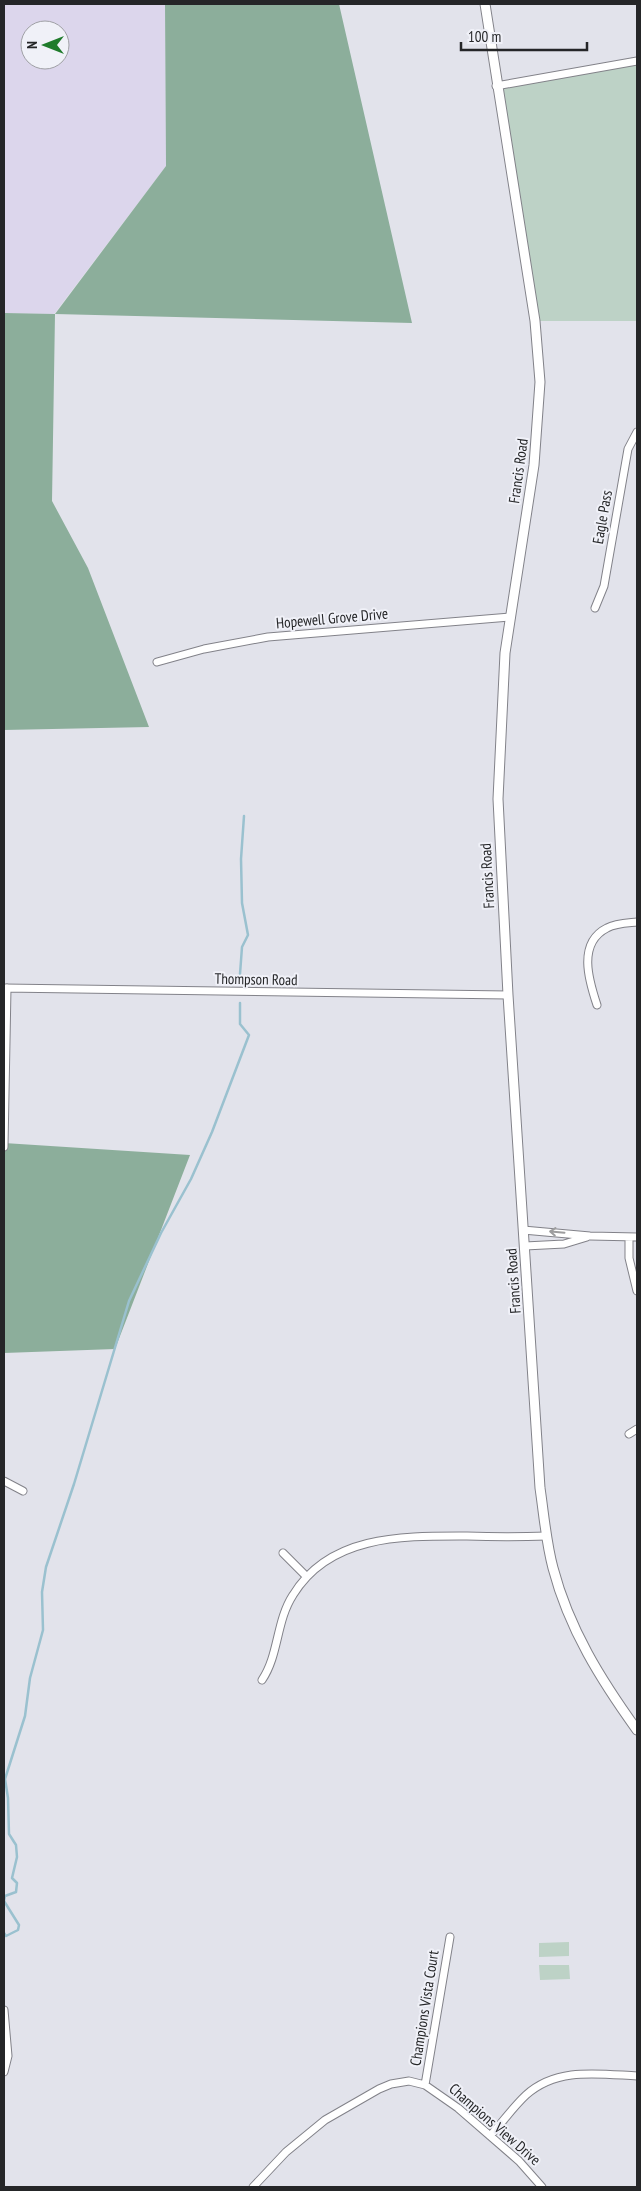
<svg xmlns="http://www.w3.org/2000/svg" width="641" height="2191" font-family="'PT Sans Narrow',sans-serif">
<rect width="100%" height="100%" fill="#e2e3eb"/>
<path fill="#dcd6ec" fill-rule="evenodd" d="M 4,4 L 165,4 L 166,166 L 54,314 L 4,313 ZM 30,30 L 60,30 L 60,60 L 30,60 Z"/>
<path fill="#bdd2c6" d="M 637,63 L 637,321 L 535,321 L 496,86 Z
M 569,1942 L 569,1956 L 539,1957 L 539,1943 Z
M 539,1965 L 569,1965 L 570,1979 L 540,1980 Z"/>
<path fill="#8cae9b" d="M 165,4 L 339,4 L 412,323 L 55,314 L 52,501 L 88,568 L 149,727 L 4,730 L 4,313 L 55,314 L 166,166 Z
M 4,1143 L 190,1155 L 115,1349 L 4,1353 Z"/>
<g fill="none" stroke-linecap="round" stroke-linejoin="round">
<path stroke="#9ac1cf" stroke-width="2.5" d="M 240,974 L 242,947 L 248,935 L 242,903 L 241,859 L 244,816
M 4,1901 L 5,1896 L 16,1892 L 17,1883 L 12,1878 L 17,1857 L 16,1845 L 9,1834 L 8,1798 L 5,1779 L 25,1716 L 30,1678 L 43,1630 L 42,1592 L 46,1567 L 74,1484 L 129,1301 L 161,1233 L 191,1179 L 212,1132 L 249,1035 L 240,1024 L 240,1003
M 4,1901 L 19,1925 L 18,1930 L 6,1936 L 4,1933"/>
<g stroke="#828289" stroke-width="9">
<path id="minor" d="M 496,86 L 637,61
M 595,608 L 604,586 L 628,449 L 637,432
M 157,662 L 204,649 L 268,637 L 511,617
M 4,988 L 508,995
M 597,1005 C 589,981 577,943 607,928 C 616,923 628,923 637,922
M 4,1147 L 7,988
M 523,1230 L 590,1236 L 637,1237
M 629,1237 L 629,1258 L 637,1291
M 525,1246 L 564,1244 L 587,1237
M 629,1434 L 637,1429
M 4,1481 L 23,1491
M 283,1553 L 306,1576
M 262,1680 C 279,1655 276,1621 293,1595 C 330,1534 404,1536 467,1536 C 493,1537 520,1537 547,1536
M 4,2010 L 8,2056 L 4,2072
M 425,2085 L 450,1937
M 490,2136 C 502,2123 513,2107 526,2095 C 557,2067 598,2074 637,2076
M 253,2187 L 286,2152 L 325,2120 L 379,2089 L 391,2084 L 409,2081 L 425,2085 L 458,2108 L 519,2161 L 542,2187"/>
</g>
<g stroke="#828289" stroke-width="11">
<path id="tertiary" d="M 485,4 L 535,321 L 540,382 L 534,465 L 505,653 L 498,799 L 508,995 L 540,1488 C 544,1515 546,1542 553,1568 C 569,1629 601,1680 637,1730"/>
</g>
<use href="#minor" stroke="#fff" stroke-width="7"/>
<use href="#tertiary" stroke="#fff" stroke-width="9"/>
</g>
<defs><path id="oneway-shaft" d="M-6 0H5M1.5-3L5.5 0L1.5 3" fill="none" stroke-width="1.6" stroke-linecap="round" stroke-linejoin="round" transform="scale(1.25)"/></defs>
<use stroke="#9d9d9e" href="#oneway-shaft" transform="translate(557 1232) rotate(-175)"/>
<g text-anchor="middle" dominant-baseline="central" stroke-width="4" stroke-linejoin="round" paint-order="stroke">
<g font-size="15" fill="#252628" stroke="#f0f1f8">
<text transform="translate(518 471) rotate(-82)">Francis Road</text>
<text transform="translate(602 517) rotate(-80)">Eagle Pass</text>
<text transform="translate(332 618) rotate(-5)">Hopewell Grove Drive</text>
<text transform="translate(487 876) rotate(-93)">Francis Road</text>
<text transform="translate(256 979) rotate(1)">Thompson Road</text>
<text transform="translate(513 1281) rotate(-94)">Francis Road</text>
<text transform="translate(424 2008) rotate(-81)">Champions Vista Court</text>
<text transform="translate(495 2124) rotate(41)">Champions View Drive</text>
</g>
</g>
<rect width="641" height="2191" fill="none" stroke="#252628" stroke-width="10"/>
<g transform="translate(45 45) rotate(270)"><circle r="24" fill="#f0f1f8" stroke="#9fa0a5"/>
<path d="M0-4L9 19L0 12L-9 19Z" fill="#1f7b2b"/>
<text y="-8" font-size="14" font-weight="bold" text-anchor="middle" fill="#252628">N</text>
</g>
<path d="M461 42v8h126v-8" fill="none" stroke="#252628" stroke-width="2.5"/>
<text x="468" y="42" font-size="15" fill="#252628" stroke="#f0f1f8" stroke-width="4" paint-order="stroke">100 m</text>
</svg>
